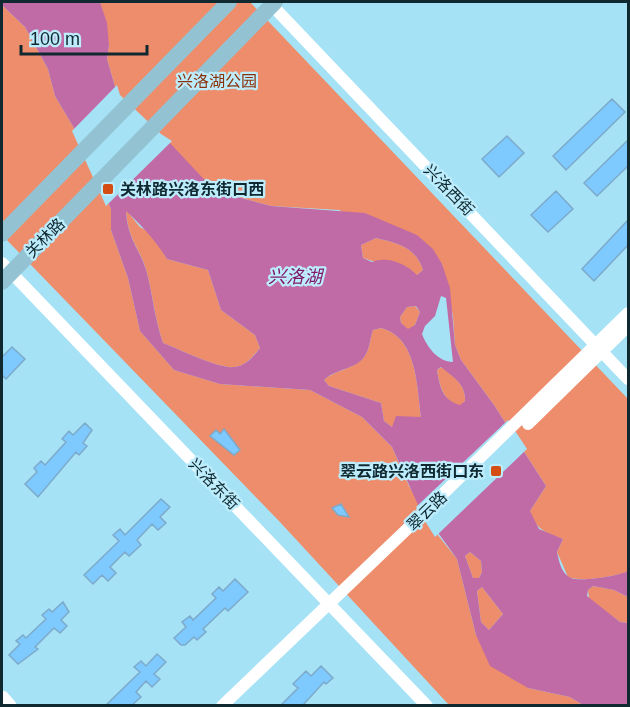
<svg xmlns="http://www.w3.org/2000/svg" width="630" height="707" font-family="Helvetica,'Noto Sans SC',sans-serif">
<rect width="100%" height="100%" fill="#a5e2f6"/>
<path fill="#ee8d6b" d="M 100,2 L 250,2 L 628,399 L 627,572 C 613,577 581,582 568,577 L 557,552 L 563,539 C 546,533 535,529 530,511 L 546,486 L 494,405 L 461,360 L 455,345 L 453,316 L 442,264 L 339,210 L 271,206 L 215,191 L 118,97 L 107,59 L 109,45 Z
M 2,5 L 25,27 L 48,69 L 55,96 L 74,128 L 111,209 L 111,230 L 128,278 L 140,331 L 174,370 L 220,384 L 310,390 L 362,417 L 392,447 L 409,486 L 437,534 L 457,559 L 476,635 L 528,688 L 570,697 L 583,705 L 449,705 L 279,521 L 2,235 Z
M 126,210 L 140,227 L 152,234 L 167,259 L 208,270 L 221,310 L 255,335 L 260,348 C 253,356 246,366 234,367 C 219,369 179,349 163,343 C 155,320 153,296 147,273 C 140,247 128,241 126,210 Z
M 376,238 C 397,243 416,247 423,270 L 417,275 L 363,258 L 361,245 Z
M 415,306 L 420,312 L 415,325 L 408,330 L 401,323 L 400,317 L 407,307 Z
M 381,328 C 417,337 417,386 421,417 L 392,427 L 384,421 L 381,403 L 329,386 L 324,380 C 336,369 358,369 366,354 C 370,347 370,338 373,330 Z
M 442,367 C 453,377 466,384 465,401 L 460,406 C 442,400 440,386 437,370 Z
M 470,552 L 481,561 L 482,572 L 479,578 L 473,578 L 465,556 Z
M 593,586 L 614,590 L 628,597 L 628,623 L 620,622 L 589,599 L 588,590 Z
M 482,587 L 503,614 L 489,630 L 481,622 L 477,591 Z"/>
<path fill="#c16ba6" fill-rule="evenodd" d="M 2,2 L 100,2 L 107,23 L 109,45 L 107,59 L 118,97 L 169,142 L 215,191 L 271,206 L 365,213 L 417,235 L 433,249 L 442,264 L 450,288 L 455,345 L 461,360 L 494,405 L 546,486 L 530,511 L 539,529 L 563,539 L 557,552 C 559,561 561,572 569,577 C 577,583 619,576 628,571 L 628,597 L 614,590 L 593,586 L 588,590 L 587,596 L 620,622 L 628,623 L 628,705 L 583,705 L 570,697 L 528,688 L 490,666 L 476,635 L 457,559 L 418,505 L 392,447 L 362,417 L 310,390 L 220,384 L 174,370 L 140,331 L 128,278 L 111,230 L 111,209 L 74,128 L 55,96 L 48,69 L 25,27 L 2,5 ZM 126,211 C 142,226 155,240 167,259 L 208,270 L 221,310 L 255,335 L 260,348 C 253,357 246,366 234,367 C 219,369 179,349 163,343 C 155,320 153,297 147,273 C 140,248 128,241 126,211 ZM 376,238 C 397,243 416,247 423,270 L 417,275 C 405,263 387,256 372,262 L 363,258 L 361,245 ZM 441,296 L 446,298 L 453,362 C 438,362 427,347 422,334 L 425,326 L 435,316 ZM 416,306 L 420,312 L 415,325 L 408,329 L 401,323 L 400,317 L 407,307 ZM 381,328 C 417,337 417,386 421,417 L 396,416 L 392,427 L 384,421 L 381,403 L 329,386 L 324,380 C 336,368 358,370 366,354 C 370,347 370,338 373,330 ZM 441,367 C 453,377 466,384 465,401 L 460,405 C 442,400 440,387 437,370 ZM 470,552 L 481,561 L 482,572 L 479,578 L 473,578 L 465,556 ZM 482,587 L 503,614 L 489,630 L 481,622 L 477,591 Z"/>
<path fill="#a5e2f6" d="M 117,85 L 120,95 L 161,134 L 172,141 L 106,206 L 72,131 Z
M 508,420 L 527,449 L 435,537 L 416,507 Z"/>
<path fill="#7ec9fe" stroke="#7daaca" stroke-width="1.5" d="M 612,99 L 625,112 L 566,170 L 553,156 Z
M 507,136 L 524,153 L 499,177 L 482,159 Z
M 628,140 L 628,166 L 597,196 L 584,183 Z
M 556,191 L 573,209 L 548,232 L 531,215 Z
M 628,220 L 628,245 L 594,281 L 582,269 Z
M 12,347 L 25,359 L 6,379 L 2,375 L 2,357 Z
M 85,423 L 92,430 L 83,443 L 87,446 L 79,455 L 76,452 L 38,497 L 25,484 L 37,472 L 34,468 L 41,461 L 45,465 L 66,442 L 62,439 L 69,431 L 73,435 Z
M 224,429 L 240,450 L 234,455 L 210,436 L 216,430 L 220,434 Z
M 161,499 L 170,507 L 160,517 L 166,523 L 158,530 L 152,524 L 137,540 L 141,545 L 129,556 L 125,552 L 110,567 L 116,573 L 108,581 L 102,575 L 93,584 L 84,575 L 119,541 L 113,535 L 120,529 L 125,535 Z
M 341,504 L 349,517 L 338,515 L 332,508 Z
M 235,579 L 248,592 L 228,611 L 225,608 L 203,629 L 206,632 L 197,640 L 194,637 L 185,645 L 181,645 L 174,638 L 186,627 L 182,622 L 190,616 L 193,620 L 216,598 L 212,594 L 219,587 L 223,591 Z
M 63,602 L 69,612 L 61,620 L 67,626 L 60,633 L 54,628 L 35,647 L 38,649 L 18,664 L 9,655 L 20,644 L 16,641 L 23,635 L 26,638 L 46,619 L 42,615 L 49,609 L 52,612 Z
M 157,654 L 166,662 L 154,674 L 160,679 L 152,687 L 146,681 L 136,692 L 141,697 L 132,705 L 106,705 L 140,672 L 134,667 L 141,661 L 146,666 Z
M 321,666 L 333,678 L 326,684 L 324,682 L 303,705 L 281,705 L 298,688 L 293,684 L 306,671 L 311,676 Z"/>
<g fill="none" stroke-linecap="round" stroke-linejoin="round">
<path stroke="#fff" stroke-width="12" d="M 269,2 L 628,379
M 2,263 L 427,706
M 528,424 L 628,326
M 222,706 L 404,532 L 628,313"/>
<path stroke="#fff" stroke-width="15" d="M 2,698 L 9,706"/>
<path stroke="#93c3d3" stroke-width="16" d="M 2,234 L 229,2
M 2,282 L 275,2"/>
</g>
<g fill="#d44e13" stroke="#bdedfd" stroke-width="2">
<rect x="102" y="183" width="12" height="12" rx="3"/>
<rect x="490" y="465" width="12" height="12" rx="3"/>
</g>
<g text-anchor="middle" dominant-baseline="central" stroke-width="4.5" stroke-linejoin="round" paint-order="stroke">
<g font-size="16" fill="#89310b" stroke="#bdedfd">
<text x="217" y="81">兴洛湖公园</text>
</g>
<g font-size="16" font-weight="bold" fill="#102930" stroke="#bdedfd" text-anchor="start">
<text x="120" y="189">关林路兴洛东街口西</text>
<text x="484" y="471" text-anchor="end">翠云路兴洛西街口东</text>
</g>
<g font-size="16" fill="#102930" stroke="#bdedfd">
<text transform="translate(449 190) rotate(46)">兴洛西街</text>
<text transform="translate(45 238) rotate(-45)">关林路</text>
<text transform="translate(214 484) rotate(46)">兴洛东街</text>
<text transform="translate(427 511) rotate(-44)">翠云路</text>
</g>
<g font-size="18" font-style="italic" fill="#7f1666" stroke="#bdedfd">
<text x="295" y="277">兴洛湖</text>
</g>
</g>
<rect width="630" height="707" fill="none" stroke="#102930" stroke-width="6"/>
<path d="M21 45v9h126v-9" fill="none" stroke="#102930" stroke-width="3"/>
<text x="30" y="45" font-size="18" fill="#102930" stroke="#bdedfd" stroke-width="4.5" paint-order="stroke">100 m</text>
</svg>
